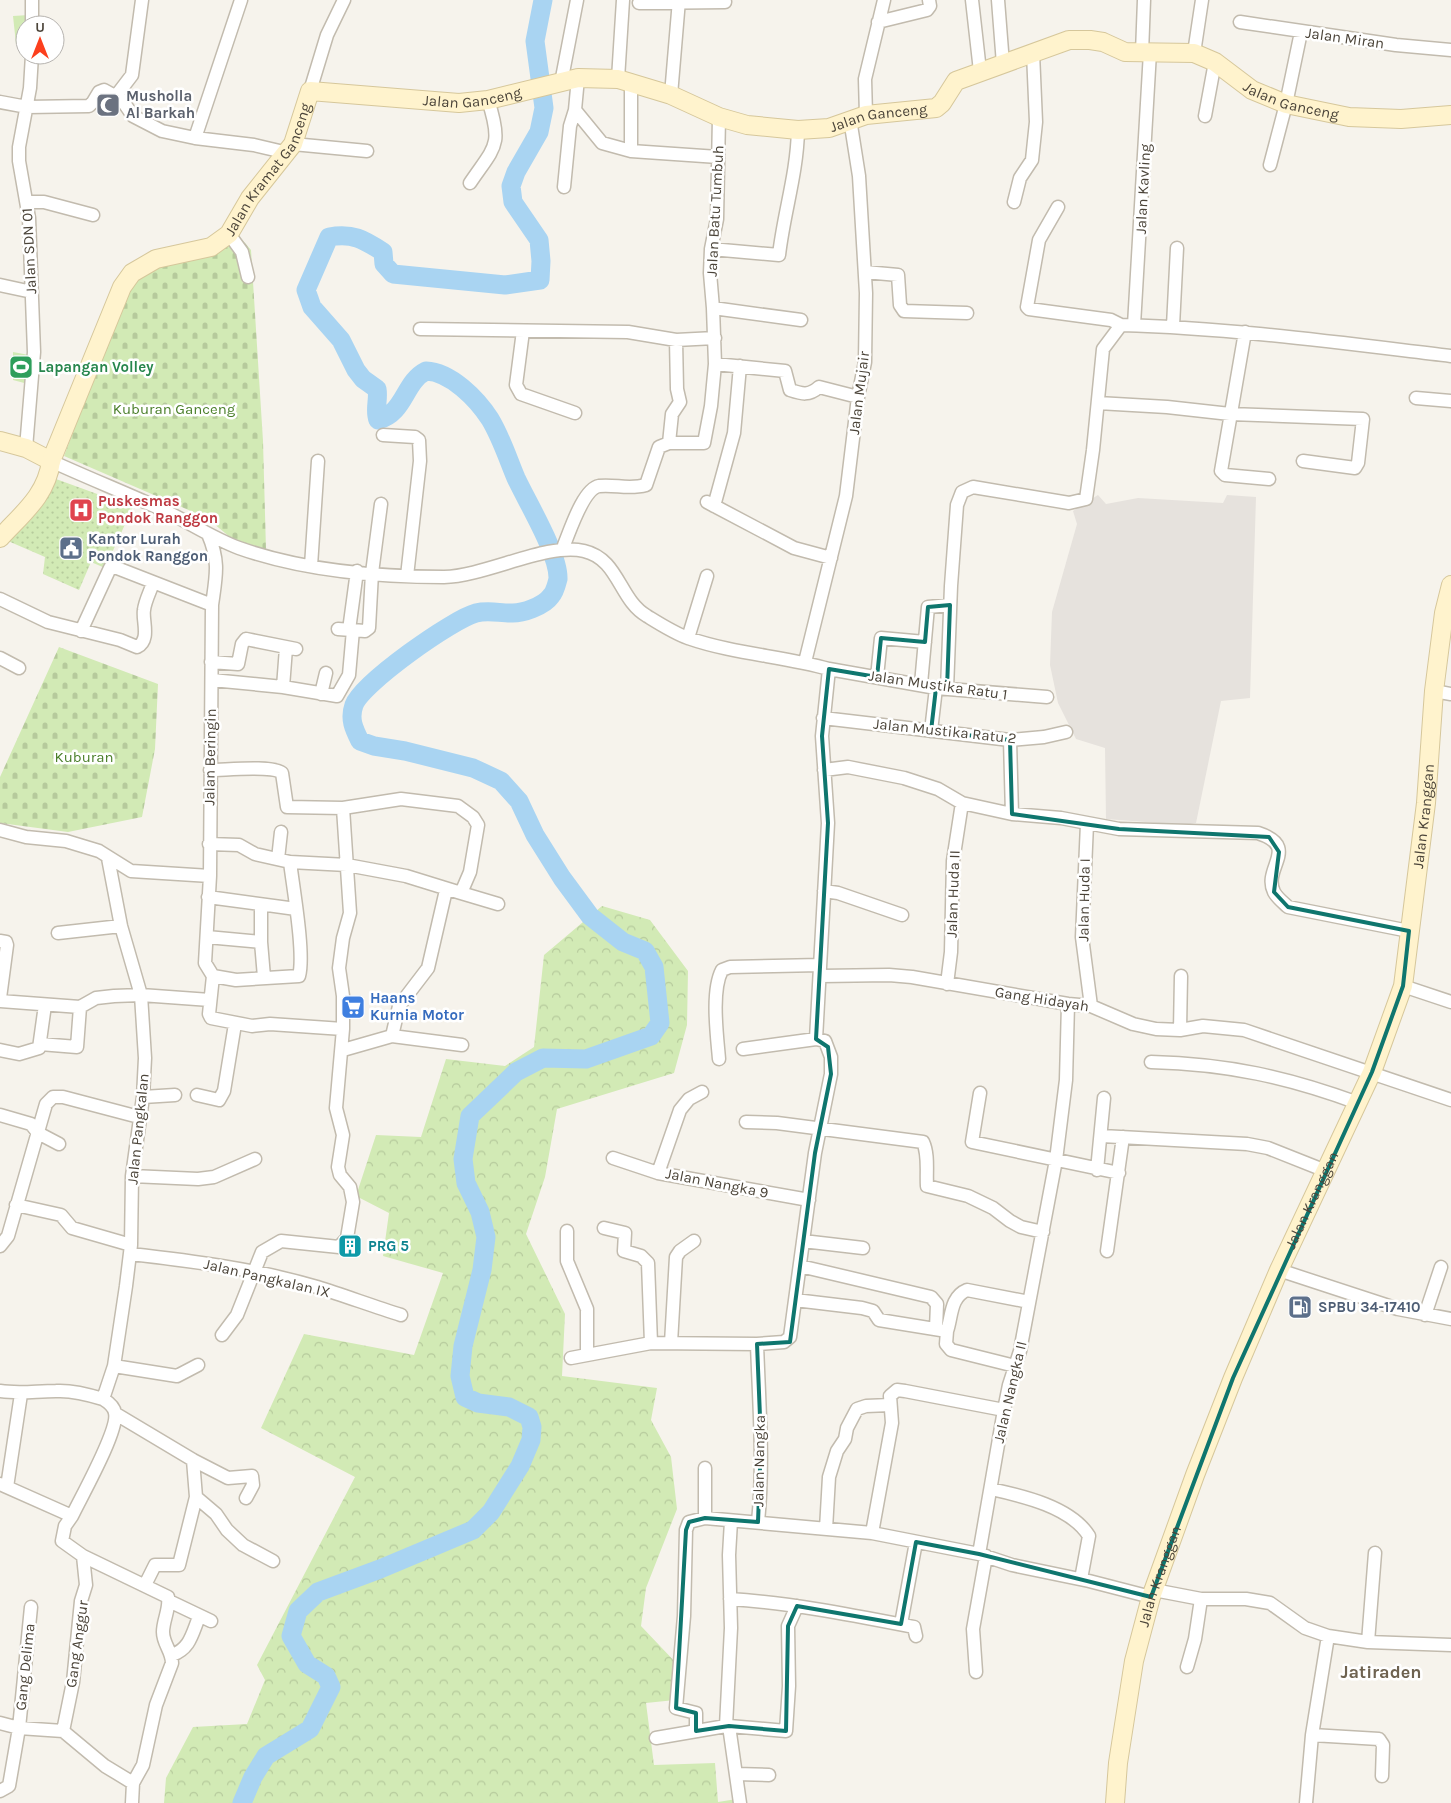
<svg xmlns="http://www.w3.org/2000/svg" width="1451" height="1803" font-family="Karla,sans-serif">
<defs>
<pattern id="forest-crowns" width="20" height="18" patternUnits="userSpaceOnUse" patternTransform="scale(1.25)"><rect width="20" height="18" fill="#d2eab5"/><path d="M2 6a3 3 0 1 1 6 0M12 15a3 3 0 1 1 6 0" fill="none" stroke="#b6ca9c"/></pattern>
<pattern id="cemetery-stones" width="16" height="16" patternUnits="userSpaceOnUse" patternTransform="scale(1.25)"><rect width="16" height="16" fill="#d2eab5"/><path d="M2 7V4a2 2 0 0 1 4 0v3zM10 15v-3a2 2 0 0 1 4 0v3z" fill="#b6ca9c"/></pattern>
<pattern id="park-dots" width="8" height="8" patternUnits="userSpaceOnUse" patternTransform="scale(1.25)"><rect width="8" height="8" fill="#d2eab5"/><path d="M2 2h.1M6 6h.1" fill="none" stroke="#b6ca9c" stroke-width="1.8" stroke-linecap="round"/></pattern>
</defs>
<rect width="100%" height="100%" fill="#f6f3ec"/>
<path fill="#e6e2dd" d="M 1098,495 L 1106,504 L 1138,498 L 1223,503 L 1227,495 L 1256,497 L 1250,698 L 1221,701 L 1196,823 L 1185,825 L 1106,819 L 1105,748 L 1076,739 L 1058,703 L 1050,665 L 1052,612 L 1077,524 L 1073,511 Z"/>
<path fill="url(#forest-crowns)" d="M 602,906 L 650,920 L 688,971 L 687,1025 L 674,1073 L 557,1109 L 545,1177 L 526,1234 L 565,1314 L 562,1376 L 657,1388 L 651,1420 L 671,1457 L 677,1509 L 646,1588 L 641,1626 L 678,1665 L 675,1700 L 646,1703 L 654,1765 L 715,1763 L 718,1802 L 743,1798 L 743,1803 L 164,1803 L 166,1778 L 193,1727 L 247,1724 L 265,1680 L 257,1665 L 355,1477 L 261,1428 L 304,1334 L 414,1355 L 443,1273 L 383,1256 L 389,1213 L 356,1196 L 376,1135 L 421,1137 L 446,1059 L 505,1066 L 534,1047 L 544,955 Z"/>
<path fill="url(#cemetery-stones)" d="M 239,236 L 251,250 L 263,441 L 266,550 L 231,538 L 207,518 L 64,456 L 131,279 L 167,258 L 211,251 Z
M 59,647 L 158,684 L 155,749 L 142,817 L 68,832 L 0,823 L 0,777 Z"/>
<path fill="url(#park-dots)" d="M 56,479 L 133,507 L 105,568 L 91,562 L 79,590 L 43,574 L 45,557 L 8,541 Z"/>
<path fill="#d2eab5" d="M 29,15 L 29,25 L 25,25 L 25,43 L 16,44 L 13,16 Z
M 13,352 L 29,355 L 28,384 L 13,380 Z"/>
<g fill="none" stroke-linecap="round" stroke-linejoin="round">
<path stroke="#a9d4f2" stroke-width="19" d="M 242,1803 L 253,1777 L 266,1756 L 310,1729 L 331,1687 L 326,1676 L 307,1664 L 291,1636 L 298,1611 L 318,1592 L 380,1569 L 473,1530 L 491,1512 L 520,1466 L 531,1440 L 532,1427 L 529,1417 L 509,1407 L 478,1403 L 465,1397 L 460,1376 L 463,1346 L 482,1270 L 486,1237 L 480,1212 L 466,1183 L 463,1159 L 470,1116 L 516,1072 L 543,1058 L 586,1059 L 651,1036 L 660,1023 L 654,967 L 645,951 L 623,942 L 590,916 L 562,878 L 535,835 L 519,801 L 501,781 L 473,768 L 405,751 L 374,746 L 360,741 C 354,729 349,719 354,705 C 362,683 453,619 476,613 C 488,610 499,613 510,613 C 522,614 544,606 551,596 C 554,593 557,583 558,579 C 559,554 527,502 516,478 C 508,459 501,437 490,419 C 477,399 451,372 426,371 C 404,382 405,413 378,420 C 374,410 379,400 377,389 L 363,379 L 356,370 L 341,340 L 312,307 L 306,290 L 329,237 C 353,233 363,239 383,252 L 384,264 L 393,274 L 505,285 L 540,280 L 541,261 L 539,240 L 513,202 L 511,186 L 516,172 L 539,132 L 544,108 L 535,41 L 543,0"/>
<g stroke="#c2bbae" stroke-width="15">
<path id="street" d="M 972,0 L 980,71
M 998,0 L 1003,64
M 639,3 L 725,2
M 878,22 L 927,10 L 930,6 L 929,0
M 1240,22 L 1396,45 L 1451,50
M 32,25 L 32,0
M 1142,53 L 1144,0
M 1194,53 L 1202,0
M 578,78 L 575,110 L 602,143 L 631,151 L 718,157
M 618,79 L 623,0
M 631,81 L 631,151
M 561,83 L 577,0
M 310,91 L 327,35 L 344,0
M 671,95 L 679,0
M 116,96 L 132,75 L 142,0
M 0,102 L 27,107 L 89,106 L 93,102 L 99,92 L 104,90 L 122,100 L 133,116 L 162,131 L 195,138 L 254,145 L 288,153
M 866,115 L 865,79 L 884,0
M 1205,116 L 1215,62
M 195,138 L 241,0
M 293,144 L 367,151
M 1270,165 L 1286,104 L 1301,32
M 470,183 C 495,146 503,146 488,100
M 564,187 L 570,126 L 575,110
M 27,202 L 44,202 L 93,215
M 1014,202 L 1020,178 L 1032,160 L 1036,122 L 1033,53
M 1058,207 L 1039,240 L 1027,307 L 1029,309 L 1111,320 L 1121,325
M 229,234 L 242,252 L 248,277
M 711,249 L 779,255 C 784,212 797,174 798,130
M 865,272 L 898,275 L 900,305 L 904,311 L 967,313
M 0,285 L 32,292
M 713,308 L 801,320
M 1134,325 L 1150,52
M 1173,326 L 1177,248
M 420,329 L 628,332 L 676,340 L 715,338
M 523,331 L 516,385 L 521,394 L 575,413
M 1245,332 L 1221,471 L 1225,475 L 1269,479
M 715,364 L 785,371 L 790,390 C 802,394 809,396 819,387 L 858,397
M 1416,398 L 1451,401
M 1098,403 L 1167,407 L 1230,414 L 1363,419 L 1358,463 L 1355,468 L 1303,461
M 383,435 L 415,437 L 419,440 L 420,461 L 407,576
M 669,443 L 672,414 L 680,402 L 677,389 L 676,340
M 26,448 L 34,352 L 29,218 L 19,161 L 19,147 L 30,88 L 32,55
M 51,461 C 88,478 126,493 163,510 C 189,522 212,538 239,548 C 301,570 378,577 444,577 C 486,576 548,542 584,551 C 619,559 619,600 647,616 C 660,624 674,633 688,638 C 734,654 783,656 829,669 L 822,736 L 828,823 L 816,1039
M 707,502 L 794,548 L 831,558
M 714,506 L 734,433 L 740,366
M 564,550 L 564,545 C 570,531 583,489 599,486 C 615,484 628,490 646,485 L 659,447 L 669,443 L 704,443 L 711,406 L 715,364 L 713,308 L 710,273 L 711,249 L 717,219 L 719,117
M 311,566 L 318,461
M 0,599 L 48,622 L 120,640 L 137,647 C 151,640 142,620 144,610 C 145,601 150,592 153,583
M 338,629 L 365,631 L 369,628 L 372,573 L 381,504
M 349,630 L 357,571
M 81,631 L 110,568 L 117,568 L 212,605
M 688,638 L 707,576
M 0,658 L 19,668
M 211,662 L 238,664 L 242,644 L 246,639 L 296,649
M 805,662 L 846,496 L 858,397 L 865,362 L 866,293 L 859,176 L 850,119
M 829,669 L 936,688 L 1047,697
M 877,677 L 881,638 L 925,642
M 212,680 L 283,687 L 337,696 L 349,675 L 353,630
M 921,684 L 928,607 L 950,605
M 283,687 L 286,648
M 947,689 L 951,586 L 957,505 L 962,492 L 973,487 L 1069,503 L 1086,499 L 1093,450 L 1103,349 L 1121,325 C 1232,328 1341,343 1451,356
M 1434,691 L 1451,694
M 321,694 L 326,673
M 823,718 L 1010,740 L 1044,737 L 1066,732
M 931,731 L 936,688
M 1010,740 L 1012,814
M 824,770 L 848,767 L 904,778 L 938,789 L 962,803 L 1012,814 L 1061,818 L 1119,829 L 1258,833 C 1301,847 1262,868 1274,892 C 1277,898 1284,903 1288,907 L 1409,931
M 1087,824 L 1082,937 L 1091,1006
M 0,830 L 26,837 L 66,841 L 99,851 L 131,871 L 210,876 L 212,605 C 216,576 220,562 208,534
M 209,844 L 239,845 L 255,854 L 290,862 L 347,865 L 406,876 L 461,893 L 470,872 L 478,825 L 473,817 L 458,806 L 401,799 L 343,808 L 287,807 L 282,773 C 272,765 226,770 210,770
M 108,858 L 121,926 L 141,995 L 145,1058 L 143,1097 L 132,1176 L 131,1245 L 126,1286 L 114,1366 L 103,1399 C 108,1402 114,1406 115,1413 C 119,1430 81,1497 72,1516 L 65,1526 L 62,1541 L 83,1556 L 168,1597 C 170,1609 163,1620 163,1632 C 163,1644 172,1651 172,1663 L 156,1705 L 143,1765 L 133,1783 L 132,1803
M 278,859 L 281,832
M 210,876 L 205,963 L 213,976 L 209,1014 L 211,1018 L 252,1026 L 270,1024 L 343,1029
M 824,891 L 838,893 L 902,915
M 461,893 L 498,904
M 208,897 L 296,909
M 261,905 L 261,942 L 264,977
M 58,933 L 121,926
M 207,937 L 261,942
M 0,941 L 6,942 L 7,945 L 0,998
M 213,976 L 236,980 L 299,976 C 305,954 293,887 290,862
M 821,976 L 889,975 L 912,977 L 1068,1004 L 1091,1006 L 1133,1024 L 1156,1029 L 1180,1030 L 1203,1026 L 1244,1030 L 1451,1100
M 947,984 L 951,952 L 953,861 L 962,803
M 1403,986 L 1451,1002
M 0,1001 L 80,1007 L 96,998 L 114,996 L 141,995 L 210,1000
M 1180,1030 L 1181,976
M 392,1036 L 399,1006 L 428,968 L 446,890
M 40,1044 L 77,1047 L 80,1007
M 743,1049 L 816,1039 L 825,1041 L 831,1057 L 831,1074 L 815,1153 L 790,1337 L 784,1342 L 757,1344 C 759,1403 764,1463 758,1522
M 0,1050 L 19,1054 L 39,1048 L 45,1005
M 343,1050 L 392,1036 L 462,1045
M 719,1059 C 717,1035 711,991 722,970 L 730,967 L 820,965
M 1151,1062 C 1228,1064 1287,1077 1358,1103
M 702,1092 L 689,1099 L 680,1110 L 658,1173 L 809,1200
M 980,1093 L 972,1142 L 1119,1173
M 197,1095 L 219,1100 L 224,1091 L 235,1024
M 143,1097 L 175,1095
M 0,1115 L 31,1124 L 38,1133 L 59,1144
M 746,1122 L 777,1123 L 923,1142 C 929,1155 926,1172 927,1186 L 968,1196 L 993,1208 L 1010,1221 L 1021,1227 L 1043,1232
M 1102,1136 L 1247,1144 L 1268,1148 L 1326,1171
M 613,1158 L 658,1173
M 1097,1170 L 1104,1098
M 132,1176 L 198,1179 L 214,1177 L 255,1159
M 16,1205 L 61,1215 L 72,1228 L 131,1245
M 604,1228 L 625,1233 L 624,1251 L 641,1256 L 648,1263 L 651,1343
M 567,1231 L 567,1261 L 587,1309 L 587,1355
M 803,1241 L 863,1248
M 0,1246 L 8,1236 L 46,1104 L 53,1097 L 63,1097 L 139,1117
M 1107,1251 L 1123,1137
M 130,1254 C 193,1261 256,1269 317,1287 C 345,1296 373,1306 401,1315
M 800,1266 L 931,1297 L 937,1304 L 936,1329
M 1279,1270 L 1398,1309 L 1451,1319
M 795,1300 L 862,1308 L 873,1311 L 879,1320 L 947,1331 C 952,1317 950,1297 967,1290 L 1029,1302
M 1425,1315 L 1441,1267
M 947,1331 L 946,1344 L 951,1350 L 1015,1366
M 222,1335 L 237,1315 L 262,1252 L 281,1241 L 339,1247 L 347,1238 L 353,1202 L 350,1187 L 340,1175 L 338,1167 L 343,1135 L 336,1108 L 343,1029 L 343,996 L 339,968 L 343,938 L 350,913 L 343,808
M 671,1343 L 676,1257 L 680,1251 L 694,1241
M 571,1358 L 651,1343 L 757,1344
M 114,1366 L 177,1376 L 198,1365
M 0,1391 C 19,1394 36,1391 56,1391 C 72,1390 87,1394 103,1399
M 116,1414 L 193,1460 L 228,1478 L 252,1476 L 253,1485 L 246,1498
M 705,1468 L 705,1518
M 0,1484 L 72,1516
M 7,1487 L 21,1394
M 991,1489 C 1023,1496 1071,1507 1089,1536 L 1081,1579
M 196,1497 L 216,1514 L 227,1530 L 243,1545 L 273,1561
M 826,1529 L 829,1477 L 837,1451 L 845,1439 L 847,1428 L 857,1409 L 866,1406 L 890,1405
M 872,1533 L 892,1423 L 890,1396 L 897,1390 L 905,1391 L 1004,1410
M 979,1554 L 1004,1410 L 1009,1385 L 1020,1351 L 1056,1160 L 1066,1080 L 1068,1004
M 145,1585 L 155,1565 L 179,1565 L 196,1497 L 193,1460
M 1154,1590 L 1201,1599 L 1246,1599 L 1270,1603 L 1305,1628 L 1328,1636 L 1368,1642 L 1451,1645
M 730,1599 C 792,1603 852,1615 914,1627 L 916,1636
M 169,1601 L 211,1621
M 901,1624 L 916,1542
M 1368,1642 L 1375,1553
M 172,1655 C 190,1649 192,1634 199,1617
M 1187,1667 L 1195,1639 L 1201,1599
M 976,1672 L 973,1629 L 986,1556
M 0,1723 L 19,1728 L 63,1731 L 105,1766 L 133,1783
M 726,1726 L 731,1628 L 729,1555 L 731,1521
M 726,1726 L 729,1726 L 740,1803
M 729,1726 L 786,1731 L 789,1686 L 788,1626 L 797,1606
M 63,1731 L 73,1682 L 81,1601 L 86,1585 L 83,1556
M 696,1731 L 696,1713 L 676,1708 L 684,1616 L 686,1530 L 689,1522 L 705,1518 L 872,1533 L 979,1554 L 1012,1565 L 1089,1581 L 1151,1597
M 1312,1735 L 1379,1739 L 1383,1745 L 1382,1776
M 656,1738 L 726,1726
M 736,1774 L 769,1775
M 0,1791 L 9,1786 L 19,1728 L 31,1607
M 1306,1803 L 1312,1735 L 1328,1636"/>
</g>
<g stroke="#d6c79b" stroke-width="20">
<g id="secondary">
<path d="M 0,441 L 26,448 L 51,461"/>
<path id="s1" d="M 0,538 C 22,514 47,495 51,461 L 122,287 L 132,273 L 156,259 L 211,247 L 229,234 L 250,198 L 293,144 L 310,91 L 459,103 L 488,100 L 578,78 L 618,79 L 671,95 L 719,117 L 747,125 L 798,130 L 829,128 L 866,115 L 936,108 L 942,103 L 956,81 L 1069,40 L 1090,40 L 1103,42 L 1125,52 L 1194,53 L 1215,62 L 1252,90 L 1286,104 L 1349,117 L 1401,119 L 1451,115"/>
<path id="s2" d="M 1115,1803 L 1118,1763 L 1134,1661 L 1151,1597 L 1195,1475 L 1233,1378 L 1279,1270 L 1372,1072 L 1403,986 L 1426,803 L 1434,691 L 1444,613 L 1451,585"/>
</g>
</g>
<use href="#street" stroke="#fff" stroke-width="12"/>
<use href="#secondary" stroke="#fff3cd" stroke-width="18"/>
</g>
<path fill="none" stroke="#0f766e" stroke-width="4" stroke-linejoin="round" d="M 950,605 L 947,689 L 936,688 L 931,731 L 1010,740 L 1012,814 L 1119,829 L 1269,837 L 1279,852 L 1274,892 L 1288,907 L 1409,931 L 1403,986 L 1372,1072 L 1233,1378 L 1151,1597 L 979,1554 L 916,1542 L 901,1624 L 797,1606 L 788,1626 L 786,1731 L 729,1726 L 696,1731 L 696,1713 L 676,1708 L 686,1530 L 689,1522 L 705,1518 L 758,1522 L 761,1441 L 757,1344 L 790,1342 L 815,1153 L 831,1074 L 828,1047 L 816,1039 L 828,823 L 822,736 L 829,669 L 877,677 L 881,638 L 925,642 L 928,607 Z"/>
<defs>
<g id="mosque-square" transform="scale(1.25)"><rect x="-9" y="-9" width="18" height="18" rx="4" fill="#6b7280" stroke="#fff"/><path d="M3.5-4.9A6 6 0 1 0 3.5 4.9A5 5 0 1 1 3.5-4.9Z" fill="#fff"/></g>
<g id="stadium-square" transform="scale(1.25)"><rect x="-9" y="-9" width="18" height="18" rx="4" fill="#2e9e5b" stroke="#fff"/><path d="M0-5a6.5 5 0 1 0 0 10a6.5 5 0 1 0 0-10ZM-3.5-1.8h7v3.6h-7Z" fill="#fff"/></g>
<g id="hospital-square" transform="scale(1.25)"><rect x="-9" y="-9" width="18" height="18" rx="4" fill="#e0444e" stroke="#fff"/><path d="M-5-5h3v3.5h4V-5h3V5h-3V1.5h-4V5h-3Z" fill="#fff"/></g>
<g id="civic-square" transform="scale(1.25)"><rect x="-9" y="-9" width="18" height="18" rx="4" fill="#5c6f8a" stroke="#fff"/><path d="M-.6-6.5H3V-4.5H.6V-3L4-1V1h2V6H-6V1h2V-1L-.6-3ZM-1.2 2.5V6h2.4V2.5Z" fill="#fff"/></g>
<g id="supermarket-square" transform="scale(1.25)"><rect x="-9" y="-9" width="18" height="18" rx="4" fill="#3f7fe0" stroke="#fff"/><path d="M-6-5.5h2.5l.6 2H6L4.5 2H-2.5L-4.4-4H-6ZM-1.5 3.2a1.3 1.3 0 1 0 .1 0ZM3 3.2a1.3 1.3 0 1 0 .1 0Z" fill="#fff"/></g>
<g id="building-square" transform="scale(1.25)"><rect x="-9" y="-9" width="18" height="18" rx="4" fill="#0f9aa8" stroke="#fff"/><path d="M-4-6H4V6H1V3H-1V6H-4ZM-2.5-4.3h1.7v1.8h-1.7ZM.8-4.3h1.7v1.8H.8ZM-2.5-1h1.7V.8h-1.7ZM.8-1h1.7V.8H.8Z" fill="#fff"/></g>
<g id="fuel-square" transform="scale(1.25)"><rect x="-9" y="-9" width="18" height="18" rx="4" fill="#5c6f8a" stroke="#fff"/><path d="M-5.5-6h7V0h2V4h1.3V-2.5L3-4.5l.8-.8L6-3V5H2.5V1h-1V6h-7ZM-4.2-4.7v3.2H.2V-4.7Z" fill="#fff"/></g>
</defs>
<g fill-rule="evenodd">
<use href="#mosque-square" x="108" y="105"/>
<use href="#stadium-square" x="21" y="367"/>
<use href="#hospital-square" x="81" y="510"/>
<use href="#civic-square" x="71" y="548"/>
<use href="#supermarket-square" x="353" y="1007"/>
<use href="#building-square" x="350" y="1246"/>
<use href="#fuel-square" x="1300" y="1307"/>
</g>
<g text-anchor="middle" dominant-baseline="central" stroke-width="5" stroke-linejoin="round" paint-order="stroke">
<g font-size="15" fill="#4b4439" stroke="#fff">
<text transform="translate(1345 38) rotate(8)">Jalan Miran</text>
<text stroke="none"><textPath href="#s1" startOffset="735">Jalan Ganceng</textPath></text>
<text stroke="none"><textPath href="#s1" startOffset="1604">Jalan Ganceng</textPath></text>
<text stroke="none"><textPath href="#s1" startOffset="1154">Jalan Ganceng</textPath></text>
<text stroke="none"><textPath href="#s1" startOffset="482">Jalan Kramat Ganceng</textPath></text>
<text transform="translate(1143 189) rotate(-87)">Jalan Kavling</text>
<text transform="translate(715 211) rotate(-87)">Jalan Batu Tumbuh</text>
<text transform="translate(29 251) rotate(-93)">Jalan SDN 01</text>
<text transform="translate(859 393) rotate(-83)">Jalan Mujair</text>
<text transform="translate(938 685) rotate(8)">Jalan Mustika Ratu 1</text>
<text transform="translate(945 731) rotate(6)">Jalan Mustika Ratu 2</text>
<text transform="translate(210 757) rotate(-89)">Jalan Beringin</text>
<text stroke="none"><textPath href="#s2" startOffset="1042">Jalan Kranggan</textPath></text>
<text transform="translate(953 894) rotate(-88)">Jalan Huda II</text>
<text transform="translate(1084 900) rotate(-89)">Jalan Huda I</text>
<text transform="translate(1042 999) rotate(9)">Gang Hidayah</text>
<text transform="translate(138 1129) rotate(-84)">Jalan Pangkalan</text>
<text transform="translate(717 1183) rotate(11)">Jalan Nangka 9</text>
<text stroke="none"><textPath href="#s2" startOffset="638">Jalan Kranggan</textPath></text>
<text transform="translate(267 1278) rotate(13)">Jalan Pangkalan IX</text>
<text transform="translate(1010 1392) rotate(-77)">Jalan Nangka II</text>
<text transform="translate(759 1461) rotate(-89)">Jalan Nangka</text>
<text stroke="none"><textPath href="#s2" startOffset="232">Jalan Kranggan</textPath></text>
<text transform="translate(77 1644) rotate(-82)">Gang Anggur</text>
<text transform="translate(25 1667) rotate(-84)">Gang Delima</text>
</g>
<g font-size="15" font-weight="bold" fill="#5b616d" stroke="#fff" text-anchor="start">
<text x="126" y="96">Musholla<tspan x="126" dy="17">Al Barkah</tspan></text>
</g>
<g font-size="15" font-weight="bold" fill="#27864d" stroke="#fff" text-anchor="start">
<text x="38" y="367">Lapangan Volley</text>
</g>
<g font-size="15" fill="#4a7f2a" stroke="#fff">
<text x="174" y="409">Kuburan Ganceng</text>
<text x="84" y="757">Kuburan</text>
</g>
<g font-size="15" font-weight="bold" fill="#be3a42" stroke="#fff" text-anchor="start">
<text x="98" y="501">Puskesmas<tspan x="98" dy="17">Pondok Ranggon</tspan></text>
</g>
<g font-size="15" font-weight="bold" fill="#4e5e75" stroke="#fff" text-anchor="start">
<text x="88" y="539">Kantor Lurah<tspan x="88" dy="17">Pondok Ranggon</tspan></text>
<text x="1318" y="1307">SPBU 34-17410</text>
</g>
<g font-size="15" font-weight="bold" fill="#366cbe" stroke="#fff" text-anchor="start">
<text x="370" y="998">Haans<tspan x="370" dy="17">Kurnia Motor</tspan></text>
</g>
<g font-size="15" font-weight="bold" fill="#0d838f" stroke="#fff" text-anchor="start">
<text x="368" y="1246">PRG 5</text>
</g>
<g font-size="18" font-weight="bold" fill="#6e6250" stroke="#fff">
<text x="1381" y="1672">Jatiraden</text>
</g>
</g>
<g transform="translate(40 40)"><circle r="24" fill="#ffffff" stroke="#b7b4b0"/>
<path d="M0-4L9 19L0 12L-9 19Z" fill="#fc3f1d"/>
<text y="-8" font-size="14" font-weight="bold" text-anchor="middle" fill="#4b4439">U</text>
</g>
</svg>
